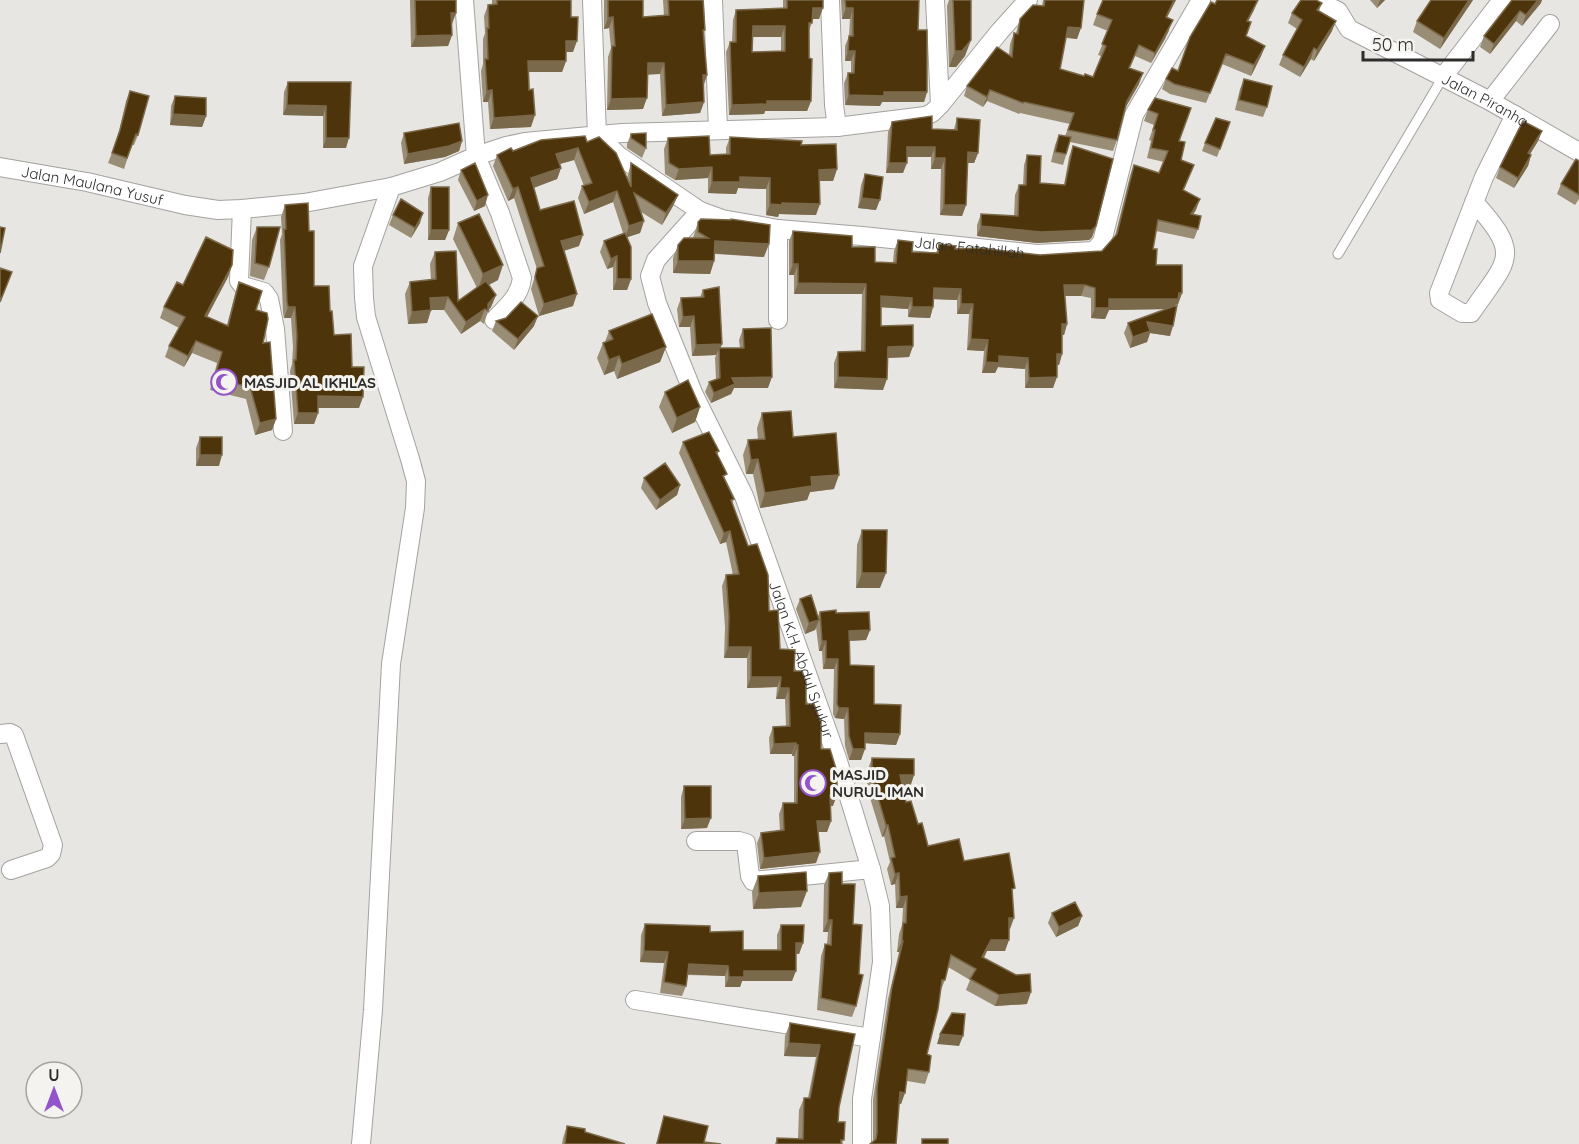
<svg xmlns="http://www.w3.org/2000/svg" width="1579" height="1144" font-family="Quicksand,sans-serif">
<rect width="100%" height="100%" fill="#e7e6e2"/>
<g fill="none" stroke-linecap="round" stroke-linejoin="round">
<g stroke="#a4a29f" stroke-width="11">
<path id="service" d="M 1338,254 L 1443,77"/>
</g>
<g stroke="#a4a29f" stroke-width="20">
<g id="minor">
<path d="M 464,0 L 476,156 L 500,213 L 522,278 C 520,296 507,307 494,320"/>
<path id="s1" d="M 592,0 L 597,135 L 619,156 L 700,211 L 722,219 L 778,229 L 862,236 L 1037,254 L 1094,251 L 1102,242 L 1134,115 L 1201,0"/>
<path d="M 713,0 L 718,130"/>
<path d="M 830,0 L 834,105 L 837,127"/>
<path d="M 935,0 L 940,105"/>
<path id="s2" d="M 1315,0 L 1338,11 L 1349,29 L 1490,101 L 1579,152"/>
<path d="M 1443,77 L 1502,0"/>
<path d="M 1490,101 L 1550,24"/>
<path id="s3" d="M 0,167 L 87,182 L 185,205 L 218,210 L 242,209 L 304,203 L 391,187 L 440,172 L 476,156 L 506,146 L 525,142 L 622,133 L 837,127 L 925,116 L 932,113 L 940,105 L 1000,31 L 1028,0"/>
<path d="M 1474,202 C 1523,256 1508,259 1471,313 L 1462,313 L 1440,300 L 1439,293 L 1484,177 L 1515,115"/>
<path d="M 242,209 L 239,281 L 243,286 L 264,292 L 269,299 L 275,329 L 283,431"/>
<path id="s4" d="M 700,211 L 656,260 L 650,276 L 657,303 L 694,395 L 744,496 L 837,758 L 871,869 L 880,906 L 882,962 L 862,1099 L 862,1144"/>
<path d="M 778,320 L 778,229"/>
<path d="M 0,734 L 10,733 L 14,735 L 53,845 L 51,854 L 47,858 L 11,870"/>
<path d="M 696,841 L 739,841 L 746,843 L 750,876 L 753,881 L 871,869"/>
<path d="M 635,1000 L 871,1038"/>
<path d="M 361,1144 L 373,1010 L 391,664 L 415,508 L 416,481 L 410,459 L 366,317 L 364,298 L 363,266 L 391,187"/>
</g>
</g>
<use href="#service" stroke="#fff" stroke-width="9"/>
<use href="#minor" stroke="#fff" stroke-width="18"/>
</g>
<path fill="#9a8d76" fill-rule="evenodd" d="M 410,0 L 456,0 L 452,24 L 452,35 L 448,46 L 411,47 Z
M 492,0 L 571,0 L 571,17 L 573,52 L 566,52 L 566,61 L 562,72 L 529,72 L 531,127 L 490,129 L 488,102 L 483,102 L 481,71 L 483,64 L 483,39 L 485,33 L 484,16 L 488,5 L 492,5 Z
M 604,0 L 643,0 L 643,17 L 664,16 L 663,0 L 703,0 L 704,34 L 707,75 L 704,85 L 704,102 L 700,113 L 662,116 L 660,74 L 648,74 L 643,109 L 607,110 L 608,57 L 611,48 L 609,28 L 604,29 Z
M 783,0 L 823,0 L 819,19 L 812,19 L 812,23 L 809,30 L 811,101 L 807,111 L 765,111 L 764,114 L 729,115 L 726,52 L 730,42 L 732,42 L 733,20 L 736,10 L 783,8 ZM 753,37 L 781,37 L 781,51 L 752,52 Z
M 841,0 L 919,0 L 918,30 L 927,92 L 924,102 L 882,102 L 880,106 L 845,105 L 844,83 L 848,73 L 851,73 L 851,61 L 845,61 L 845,46 L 849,36 L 850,19 L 842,19 Z
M 949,0 L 971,0 L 965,56 L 956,67 L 949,67 L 947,6 Z
M 1043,0 L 1084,0 L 1077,39 L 1066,38 L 1060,69 L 1084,76 L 1093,77 L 1101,56 L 1098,55 L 1108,31 L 1093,25 L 1097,14 L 1176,0 L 1167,17 L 1169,31 L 1151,63 L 1135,56 L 1130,68 L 1139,84 L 1125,108 L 1117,140 L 1113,151 L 1070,142 L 1063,165 L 1051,162 L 1055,145 L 1059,135 L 1065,136 L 1070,124 L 1020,113 L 1019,114 L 987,101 L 983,107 L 964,96 L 967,86 L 1009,55 L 1010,44 L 1014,33 L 1016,33 L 1020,19 L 1042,6 Z
M 1370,0 L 1385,0 L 1377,8 Z
M 1473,0 L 1440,49 L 1413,32 L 1417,21 Z
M 1512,0 L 1541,3 L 1522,26 L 1516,21 L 1490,54 L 1480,47 L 1484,36 Z
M 1322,3 L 1319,11 L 1332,31 L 1314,61 L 1311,59 L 1300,77 L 1279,65 L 1283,55 L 1297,29 L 1288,23 L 1292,13 Z
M 1215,4 L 1254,10 L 1248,21 L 1246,36 L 1265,46 L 1261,56 L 1251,76 L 1222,64 L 1206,103 L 1170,94 L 1162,89 L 1166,79 L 1178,71 Z
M 1244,79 L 1267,107 L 1263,117 L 1235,110 L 1240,89 Z
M 288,82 L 351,82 L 346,148 L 323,148 L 323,116 L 283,115 L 284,92 Z
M 130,91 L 138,135 L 134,145 L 132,145 L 124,169 L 108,163 L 117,140 L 126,101 Z
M 175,96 L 206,116 L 202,127 L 170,125 L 171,106 Z
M 1155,98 L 1179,141 L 1181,160 L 1194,165 L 1184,190 L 1200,199 L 1193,214 L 1198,229 L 1194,239 L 1156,231 L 1153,249 L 1156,265 L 1182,293 L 1178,304 L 1176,304 L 1175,306 L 1170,336 L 1150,333 L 1147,342 L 1130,348 L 1124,333 L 1128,323 L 1165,309 L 1109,310 L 1105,319 L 1091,318 L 1091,298 L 1081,296 L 1065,296 L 1067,324 L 1064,335 L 1062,335 L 1062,354 L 1059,365 L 1057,365 L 1053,388 L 1025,388 L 1025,369 L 998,367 L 995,373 L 982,373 L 984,351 L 967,350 L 969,314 L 957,314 L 957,300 L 934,299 L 933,307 L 930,318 L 908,317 L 908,309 L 881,307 L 881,326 L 913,346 L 909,357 L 887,358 L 883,390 L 834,388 L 834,363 L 838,352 L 861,351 L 862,294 L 794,294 L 794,275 L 789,275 L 789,241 L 793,231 L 852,247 L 875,262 L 893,263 L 894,251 L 898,240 L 912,252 L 936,253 L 939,244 L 955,249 L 1040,255 L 1102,251 L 1115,236 L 1130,176 L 1134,165 L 1159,173 L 1164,162 L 1147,158 L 1151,141 L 1149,140 L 1154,125 L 1144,121 L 1148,110 Z
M 957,118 L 978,153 L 974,163 L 967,163 L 966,205 L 962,216 L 940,215 L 941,169 L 931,169 L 931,157 L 907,157 L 903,173 L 886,173 L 888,132 L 892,122 L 932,129 L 954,129 Z
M 1230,122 L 1217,157 L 1202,151 L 1205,143 Z
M 1542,131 L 1538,141 L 1530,154 L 1531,155 L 1528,166 L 1514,188 L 1496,178 L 1500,167 Z
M 404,133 L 462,141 L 459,151 L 445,157 L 404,164 L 401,143 Z
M 631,134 L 646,148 L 642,158 L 627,148 L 627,144 Z
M 730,137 L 801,145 L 837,169 L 833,181 L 819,181 L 816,215 L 779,214 L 778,217 L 766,215 L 766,189 L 738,188 L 736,194 L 708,193 L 708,178 L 675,180 L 665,174 L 664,149 L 668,138 L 710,155 L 726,154 L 726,148 Z
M 587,142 L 627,178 L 631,163 L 678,195 L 673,206 L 662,225 L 641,212 L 644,221 L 640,233 L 627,237 L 631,279 L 627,290 L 613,290 L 613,267 L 607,269 L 600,252 L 604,241 L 623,233 L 613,202 L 584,214 L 578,198 L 582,186 L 584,186 L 574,160 L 560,164 L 561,168 L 557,179 L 534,188 L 540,210 L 579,246 L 564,251 L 573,306 L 539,316 L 531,289 L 537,269 L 514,198 L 508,201 L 493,166 L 497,155 L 513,151 Z
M 1073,146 L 1096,226 L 1092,237 L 1089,240 L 1037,243 L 977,236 L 977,225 L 981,214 L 1014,216 L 1015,195 L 1019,185 L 1023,185 L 1024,165 L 1027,155 L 1040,183 L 1064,185 L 1069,157 Z
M 1579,161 L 1579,199 L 1575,205 L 1557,194 L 1561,184 Z
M 461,170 L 485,206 L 474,211 L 458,180 Z
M 865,174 L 876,210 L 858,208 L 861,185 Z
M 431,187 L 449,230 L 445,240 L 428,240 L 428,198 Z
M 285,205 L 309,231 L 314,286 L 330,311 L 334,335 L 352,367 L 359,408 L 318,408 L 318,413 L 314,424 L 294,424 L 290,371 L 292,364 L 293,347 L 291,318 L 284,318 L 283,313 L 280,240 L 282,234 L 281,217 Z
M 393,215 L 420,223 L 411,238 L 389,225 Z
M 698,222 L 764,257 L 715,254 L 714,261 L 710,274 L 673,273 L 673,258 L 678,245 L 693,238 Z
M 458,223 L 498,280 L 489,285 L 496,295 L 491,307 L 488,311 L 484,324 L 480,321 L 461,334 L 444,310 L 431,310 L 427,323 L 408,324 L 405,294 L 410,282 L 431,280 L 430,264 L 435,252 L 458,301 L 477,288 L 453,239 Z
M 257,227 L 269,267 L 264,280 L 250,276 L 252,240 Z
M 232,265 L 228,277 L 207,317 L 227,325 L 235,294 L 239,282 L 256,310 L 263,343 L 276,419 L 272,430 L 255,435 L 246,399 L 210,390 L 217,363 L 192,353 L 184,367 L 165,357 L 169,346 L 179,328 L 160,318 L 164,307 L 183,285 Z
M 703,290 L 720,348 L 740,348 L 739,340 L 743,329 L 768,388 L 734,388 L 731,394 L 711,403 L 705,392 L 709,382 L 716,379 L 715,358 L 716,355 L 692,356 L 690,327 L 679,327 L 677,309 L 681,298 L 700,297 Z
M 496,321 L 534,326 L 514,350 L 492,331 Z
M 609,331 L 666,347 L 660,362 L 617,379 L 614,371 L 604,375 L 597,358 L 603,343 L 605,342 Z
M 665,392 L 700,407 L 695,422 L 672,433 L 659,407 Z
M 762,413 L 793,437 L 834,489 L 810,492 L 807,500 L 760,508 L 753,474 L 746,474 L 743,455 L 748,440 L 758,440 L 757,428 Z
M 200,437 L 219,466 L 196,466 L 196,448 Z
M 683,442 L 719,451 L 717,455 L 725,480 L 734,499 L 732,503 L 769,611 L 780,649 L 794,671 L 821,749 L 833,806 L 830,806 L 831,821 L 827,832 L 818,832 L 816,863 L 760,869 L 757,843 L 761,833 L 780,831 L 779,814 L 783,803 L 794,803 L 794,756 L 792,756 L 792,754 L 770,754 L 769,738 L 773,727 L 786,726 L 785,699 L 776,699 L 777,687 L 747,688 L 747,658 L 724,658 L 725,627 L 722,586 L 726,575 L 733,575 L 726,542 L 720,544 L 679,453 Z
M 644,478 L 680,485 L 677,495 L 656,510 L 641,488 Z
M 862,530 L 880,588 L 856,588 L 857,545 Z
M 800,599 L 818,616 L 820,612 L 836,613 L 870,630 L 866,640 L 849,641 L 850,665 L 874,704 L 900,734 L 896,745 L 865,743 L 861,760 L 849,760 L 845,746 L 844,719 L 835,718 L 833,714 L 834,669 L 823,669 L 822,651 L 819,651 L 816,627 L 815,630 L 805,634 L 796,609 Z
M 872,758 L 914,775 L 910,787 L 903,786 L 906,802 L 928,846 L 964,861 L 1013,895 L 1010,929 L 1005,951 L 987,951 L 984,958 L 1027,1004 L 995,1006 L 966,990 L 970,980 L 948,967 L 945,980 L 940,992 L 927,1054 L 929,1072 L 925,1084 L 907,1081 L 901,1104 L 899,1104 L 896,1144 L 873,1141 L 873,1100 L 888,999 L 899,952 L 897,952 L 899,934 L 902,925 L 903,908 L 896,908 L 895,884 L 891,885 L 887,869 L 890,862 L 884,836 L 882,837 L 867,788 L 868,769 Z
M 684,786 L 707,828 L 681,829 L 681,797 Z
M 829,873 L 842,884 L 853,924 L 856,1006 L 852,1017 L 817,1010 L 821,956 L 825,944 L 827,944 L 828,932 L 823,932 L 824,885 Z
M 758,876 L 801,907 L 753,909 L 752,892 Z
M 1052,913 L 1082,916 L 1078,926 L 1056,937 L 1048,923 Z
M 645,924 L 710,932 L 743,950 L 777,950 L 777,935 L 781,925 L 803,943 L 799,954 L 796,954 L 792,981 L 742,981 L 740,987 L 725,987 L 725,976 L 687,975 L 686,986 L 682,996 L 660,993 L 664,963 L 640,962 L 641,935 Z
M 790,1023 L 855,1034 L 839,1107 L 838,1122 L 843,1144 L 775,1144 L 777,1138 L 798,1139 L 799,1110 L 804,1098 L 808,1098 L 816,1057 L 784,1056 L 785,1036 Z
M 664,1116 L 704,1142 L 721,1144 L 656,1144 Z
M 567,1126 L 585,1132 L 625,1144 L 562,1144 L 563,1138 Z"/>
<path fill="#7b694b" d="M 1174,0 L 1176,0 L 1162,27 L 1166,17 Z
M 1258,0 L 1254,10 L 1243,31 L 1247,21 Z
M 1380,0 L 1385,0 L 1377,8 Z
M 1469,0 L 1473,0 L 1440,49 L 1444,38 Z
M 1538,0 L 1542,0 L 1541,3 L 1522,26 L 1526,15 Z
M 813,8 L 823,8 L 819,19 L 809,19 Z
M 846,8 L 853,8 L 850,19 L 842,19 Z
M 1520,11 L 1516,21 L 1490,54 L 1494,44 Z
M 451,13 L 456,13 L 452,24 L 447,24 Z
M 613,17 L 609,28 L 604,29 L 608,18 Z
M 1173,20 L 1165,39 L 1151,63 L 1155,53 Z
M 1336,21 L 1332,31 L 1314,61 L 1317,50 Z
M 753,26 L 785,26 L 781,37 L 749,37 Z
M 1068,27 L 1081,28 L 1077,39 L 1064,37 Z
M 452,35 L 448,46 L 411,47 L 416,36 Z
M 971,40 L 965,56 L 956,67 L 949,67 L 955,51 Z
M 566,41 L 577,41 L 573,52 L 562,52 Z
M 1265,46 L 1261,56 L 1251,76 L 1254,65 Z
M 1314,48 L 1311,59 L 1300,77 L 1304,67 Z
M 848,51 L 855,51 L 851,61 L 845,61 Z
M 528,61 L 566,61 L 562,72 L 524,72 Z
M 648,63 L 664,63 L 660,74 L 644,75 Z
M 1143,73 L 1139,84 L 1123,112 L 1127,101 Z
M 703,75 L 707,75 L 703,86 Z
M 492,90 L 488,102 L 483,102 L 487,91 Z
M 990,90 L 987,101 L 983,107 L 987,97 Z
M 884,92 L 927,92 L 924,102 L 882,102 L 880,106 L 845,105 L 849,95 Z
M 647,98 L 643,109 L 607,110 L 611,99 Z
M 767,101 L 811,101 L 807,111 L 765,111 L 764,114 L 729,115 L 732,105 Z
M 704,102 L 700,113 L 662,116 L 666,105 Z
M 287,105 L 326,106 L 323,116 L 283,115 Z
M 173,114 L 206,116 L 202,127 L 170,125 Z
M 535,115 L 531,127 L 490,129 L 494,118 Z
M 1542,131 L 1538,141 L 1524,164 L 1528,153 Z
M 326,138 L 349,138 L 346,148 L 323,148 Z
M 462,141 L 459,151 L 445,157 L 404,164 L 408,154 Z
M 907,147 L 935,147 L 931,157 L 903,157 Z
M 578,148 L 574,160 L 552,166 L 556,154 Z
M 968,152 L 978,153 L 974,163 L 964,163 Z
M 1531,155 L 1528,166 L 1514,188 L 1518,178 Z
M 935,158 L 945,158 L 941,169 L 931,169 Z
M 889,163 L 907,163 L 903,173 L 886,173 Z
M 712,167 L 708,178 L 675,180 L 679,169 Z
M 561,168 L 557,179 L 527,190 L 531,178 Z
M 837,169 L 833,181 L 815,181 L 819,170 Z
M 740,177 L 770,178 L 766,189 L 738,188 L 736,194 L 708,193 L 712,182 Z
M 518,187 L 514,198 L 508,201 L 513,189 Z
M 617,191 L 613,202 L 584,214 L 589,202 Z
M 488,195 L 485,206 L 474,211 L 477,201 Z
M 678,195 L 673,206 L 662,225 L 666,213 Z
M 862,198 L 880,200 L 876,210 L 858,208 Z
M 1200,199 L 1196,210 L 1187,224 L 1191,214 Z
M 782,203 L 820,204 L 816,215 L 779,214 L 778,217 L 766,215 L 770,204 Z
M 944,205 L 966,205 L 962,216 L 940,215 Z
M 423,213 L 420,223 L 411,238 L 415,228 Z
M 644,221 L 640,233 L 625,238 L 629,226 Z
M 981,226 L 1096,226 L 1092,237 L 1089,240 L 1037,243 L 977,236 Z
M 431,230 L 449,230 L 445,240 L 428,240 Z
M 583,235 L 579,246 L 556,253 L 561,241 Z
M 715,241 L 769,244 L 764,257 L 710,253 Z
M 617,256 L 613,267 L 607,269 L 611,259 Z
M 678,261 L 714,261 L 710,274 L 673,273 Z
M 793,264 L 798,264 L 794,275 L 789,275 Z
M 232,265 L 228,277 L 201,328 L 205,316 Z
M 503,265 L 498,280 L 478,290 L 483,274 Z
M 617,279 L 631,279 L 627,290 L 613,290 Z
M 798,283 L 866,284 L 862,294 L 794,294 Z
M 1064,285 L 1085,285 L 1081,296 L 1060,296 Z
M 934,288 L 961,289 L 957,300 L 930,299 Z
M 1182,293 L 1178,304 L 1176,304 L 1174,309 L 1109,310 L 1105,319 L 1091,318 L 1095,308 L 1109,299 Z
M 577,294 L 573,306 L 539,316 L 544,304 Z
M 496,295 L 491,307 L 488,311 L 488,304 Z
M 881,296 L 912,298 L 908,309 L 877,307 Z
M 448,297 L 444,310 L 426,310 L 430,298 Z
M 961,304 L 973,304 L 969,314 L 957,314 Z
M 288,307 L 295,307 L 291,318 L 284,318 Z
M 912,307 L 933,307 L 930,318 L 908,317 Z
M 485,309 L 480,321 L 461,334 L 466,322 Z
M 431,310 L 427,323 L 408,324 L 412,312 Z
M 538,316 L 534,326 L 514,350 L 518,339 Z
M 694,316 L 690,327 L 679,327 L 683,317 Z
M 1147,322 L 1173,326 L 1170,336 L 1150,333 L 1147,342 L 1130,348 L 1133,337 Z
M 1062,324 L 1067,324 L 1064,335 L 1058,335 Z
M 971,339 L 988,340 L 984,351 L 967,350 Z
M 196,341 L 192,353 L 184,367 L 188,356 Z
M 722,344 L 719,352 L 719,348 L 716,355 L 692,356 L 696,345 Z
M 913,346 L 909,357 L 884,358 L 888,347 Z
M 666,347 L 660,362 L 617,379 L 622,364 Z
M 1057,354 L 1062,354 L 1059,365 L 1053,365 Z
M 619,356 L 614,371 L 604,375 L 609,360 Z
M 999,356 L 1028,358 L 1025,369 L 998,367 L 995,373 L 982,373 L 986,362 Z
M 772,377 L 768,388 L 734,388 L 731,394 L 711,403 L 714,393 L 732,378 Z
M 838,377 L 887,379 L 883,390 L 834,388 Z
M 1057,377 L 1053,388 L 1025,388 L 1029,378 Z
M 318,396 L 363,397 L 359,408 L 314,408 Z
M 700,407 L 695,422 L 672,433 L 677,418 Z
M 298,413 L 318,413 L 314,424 L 294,424 Z
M 276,419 L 272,430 L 255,435 L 260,423 Z
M 200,455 L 222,455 L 219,466 L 196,466 Z
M 758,459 L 753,474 L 746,474 L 751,460 Z
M 839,475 L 834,489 L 810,492 L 807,500 L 760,508 L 765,493 L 811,477 Z
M 680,485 L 677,495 L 656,510 L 660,500 Z
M 730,531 L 726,542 L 720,544 L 724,533 Z
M 862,573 L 886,573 L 880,588 L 856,588 Z
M 819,620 L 815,630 L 805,634 L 809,623 Z
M 870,630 L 866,640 L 845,641 L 849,631 Z
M 822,641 L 826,641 L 822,651 L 819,651 Z
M 728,647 L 751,647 L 747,658 L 724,658 Z
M 826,659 L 838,659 L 834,669 L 823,669 Z
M 751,677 L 781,677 L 777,687 L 747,688 Z
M 780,688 L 789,688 L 785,699 L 776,699 Z
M 839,708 L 848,708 L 844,719 L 835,718 Z
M 865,733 L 900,734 L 896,745 L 861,743 Z
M 796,743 L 792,754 L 770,754 L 774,744 Z
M 796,745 L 798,745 L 794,756 L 792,756 Z
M 853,749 L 865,749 L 861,760 L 849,760 Z
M 900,775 L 914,775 L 910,787 L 896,786 Z
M 830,795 L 837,795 L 833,806 L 826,806 Z
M 711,818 L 707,828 L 681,829 L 685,819 Z
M 817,821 L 831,821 L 827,832 L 813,832 Z
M 886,825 L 888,825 L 884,836 L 882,837 Z
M 820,852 L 816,863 L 760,869 L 764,858 Z
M 899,873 L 895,884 L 891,885 L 895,874 Z
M 807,891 L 801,907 L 753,909 L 759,893 Z
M 907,896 L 903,908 L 896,908 L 900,897 Z
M 1082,916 L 1078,926 L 1056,937 L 1059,927 Z
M 1009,918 L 1014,918 L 1010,929 L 1005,929 Z
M 828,920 L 832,920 L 828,932 L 823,932 Z
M 991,940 L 1009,940 L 1005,951 L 987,951 L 978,968 L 982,957 Z
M 902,941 L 903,941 L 899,952 L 897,952 Z
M 796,943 L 803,943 L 799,954 L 792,953 Z
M 644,951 L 668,952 L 664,963 L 640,962 Z
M 689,964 L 728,966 L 725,976 L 685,974 Z
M 744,971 L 796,971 L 792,981 L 742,981 L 740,987 L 725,987 L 729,977 Z
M 1031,992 L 1027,1004 L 995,1006 L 999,995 Z
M 940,1034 L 963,1036 L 959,1046 L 937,1044 Z
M 789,1043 L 820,1045 L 816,1057 L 784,1056 Z
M 900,1092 L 905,1093 L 901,1104 L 896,1103 Z"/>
<path fill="#4d340a" stroke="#7b694b" stroke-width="1.5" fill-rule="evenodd" d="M 415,0 L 456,0 L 456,13 L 451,13 L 452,35 L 416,36 Z
M 497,0 L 571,0 L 571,17 L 578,17 L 577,41 L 566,41 L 566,61 L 528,61 L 529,90 L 533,89 L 535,115 L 494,118 L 492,90 L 487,91 L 485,59 L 488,59 L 487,28 L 489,28 L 488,5 L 497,4 Z
M 608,0 L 643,0 L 643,17 L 669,15 L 668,0 L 703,0 L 705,30 L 703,30 L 707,75 L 703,75 L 704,102 L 666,105 L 664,63 L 648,63 L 647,98 L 611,99 L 612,46 L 615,46 L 613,17 L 608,18 Z
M 787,0 L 823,0 L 823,8 L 813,8 L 812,23 L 809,23 L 809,58 L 812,59 L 811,101 L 767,101 L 767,104 L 732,105 L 730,42 L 736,42 L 736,10 L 787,8 ZM 753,26 L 785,26 L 785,51 L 752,52 Z
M 845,0 L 919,0 L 918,30 L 927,30 L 927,92 L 884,92 L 884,96 L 849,95 L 848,73 L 854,73 L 855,51 L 848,51 L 849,36 L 853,36 L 853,8 L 846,8 Z
M 953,0 L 971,0 L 971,40 L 962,51 L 955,51 Z
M 1045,0 L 1084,0 L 1081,28 L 1068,27 L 1060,69 L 1084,76 L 1085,74 L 1093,77 L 1106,46 L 1102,44 L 1112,20 L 1097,14 L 1103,0 L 1174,0 L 1166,17 L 1173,20 L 1155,53 L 1139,45 L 1129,68 L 1143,73 L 1127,101 L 1117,140 L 1068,130 L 1074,113 L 1024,102 L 1023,103 L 990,90 L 987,97 L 967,86 L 997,47 L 1012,57 L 1014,33 L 1018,34 L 1020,19 L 1033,5 L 1044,6 Z
M 1217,0 L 1258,0 L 1247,21 L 1251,22 L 1246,36 L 1265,46 L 1254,65 L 1226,54 L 1210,93 L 1174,84 L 1166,79 L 1172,68 L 1178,71 L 1190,37 L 1211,2 L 1215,4 Z
M 1301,0 L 1316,0 L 1322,3 L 1317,10 L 1336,21 L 1317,50 L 1314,48 L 1304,67 L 1283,55 L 1302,20 L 1292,13 Z
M 1431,0 L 1469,0 L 1444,38 L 1417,21 Z
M 1512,0 L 1538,0 L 1526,15 L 1520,11 L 1494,44 L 1484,36 Z
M 1244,79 L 1272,86 L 1267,107 L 1239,100 Z
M 288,82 L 351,82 L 349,138 L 326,138 L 326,106 L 287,105 Z
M 130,91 L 149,96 L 138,135 L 136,134 L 127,158 L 112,153 L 120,130 Z
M 175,96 L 206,98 L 206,116 L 173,114 Z
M 1155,98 L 1191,108 L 1179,141 L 1185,142 L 1181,160 L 1194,165 L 1183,190 L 1200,199 L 1191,214 L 1201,216 L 1198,229 L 1158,220 L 1153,249 L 1157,249 L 1156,265 L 1182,265 L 1182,293 L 1179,293 L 1178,299 L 1109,299 L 1109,308 L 1095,308 L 1095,288 L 1085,285 L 1064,285 L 1067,324 L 1062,324 L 1062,354 L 1057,354 L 1057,377 L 1029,378 L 1028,358 L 999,356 L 999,363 L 986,362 L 988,340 L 971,339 L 973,304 L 961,304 L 961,289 L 934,288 L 933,307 L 912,307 L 912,298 L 881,296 L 881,326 L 913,325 L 913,346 L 888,347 L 887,379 L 838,377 L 838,352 L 865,351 L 866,284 L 798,283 L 798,264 L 793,264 L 793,231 L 852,236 L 852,247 L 875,247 L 875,262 L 896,263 L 898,240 L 913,242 L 912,252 L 938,253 L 939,244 L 956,246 L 955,249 L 980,248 L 1040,255 L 1102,251 L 1117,234 L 1134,165 L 1159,173 L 1168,151 L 1151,148 L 1155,130 L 1153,130 L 1158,114 L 1148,110 Z
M 932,116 L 932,129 L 957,130 L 957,118 L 980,120 L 978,153 L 968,152 L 966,205 L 944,205 L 945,158 L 935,158 L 935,147 L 907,147 L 907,163 L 889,163 L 892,122 Z
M 1216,118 L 1230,122 L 1220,149 L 1205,143 Z
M 1523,121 L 1542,131 L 1528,153 L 1531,155 L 1518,178 L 1500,167 Z
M 459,123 L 462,141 L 449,146 L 408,154 L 404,133 Z
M 646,133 L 646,148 L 631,138 L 631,134 Z
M 1059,135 L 1071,137 L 1066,154 L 1055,152 Z
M 585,136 L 587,142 L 599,137 L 616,153 L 631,187 L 631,163 L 678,195 L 666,213 L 634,193 L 644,221 L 629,226 L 617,191 L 589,202 L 582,186 L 592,183 L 578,148 L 556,154 L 561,168 L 531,178 L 540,210 L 574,201 L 583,235 L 561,241 L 577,294 L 544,304 L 535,277 L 537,268 L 544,266 L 518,187 L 513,189 L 497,155 L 511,148 L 513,151 L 541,140 Z
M 709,136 L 710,155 L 730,154 L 730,137 L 802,141 L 801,145 L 836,144 L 837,169 L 819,170 L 820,204 L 782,203 L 782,205 L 770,204 L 770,178 L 740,177 L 740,182 L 712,182 L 712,167 L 679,169 L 669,163 L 668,138 Z
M 1073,146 L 1113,159 L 1096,226 L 1092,230 L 1041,232 L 981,226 L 981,214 L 1018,216 L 1019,185 L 1026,185 L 1027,155 L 1041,156 L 1040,183 L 1065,185 Z
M 1576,159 L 1579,161 L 1579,195 L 1561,184 Z
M 475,163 L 488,195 L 477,201 L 461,170 Z
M 865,174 L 883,177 L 880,200 L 862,198 Z
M 431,187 L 449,187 L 449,230 L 431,230 Z
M 401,199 L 423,213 L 415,228 L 393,215 Z
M 308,203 L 309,231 L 314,231 L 314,286 L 329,286 L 330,311 L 332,311 L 334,335 L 351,334 L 352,367 L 364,367 L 363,397 L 318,396 L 318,413 L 298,413 L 294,360 L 296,360 L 297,336 L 295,307 L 288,307 L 287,302 L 284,229 L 286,229 L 285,205 Z
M 479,214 L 503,265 L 483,274 L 458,223 Z
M 701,219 L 731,220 L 731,219 L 770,225 L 769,244 L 715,241 L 714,261 L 678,261 L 678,245 L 684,238 L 708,238 L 698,232 L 698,222 Z
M 0,227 L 5,228 L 0,253 Z
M 257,227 L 280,227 L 269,267 L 255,263 Z
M 625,233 L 631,247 L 631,279 L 617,279 L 617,256 L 611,259 L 604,241 Z
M 206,237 L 233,250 L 232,265 L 205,316 L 228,326 L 239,282 L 262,291 L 256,310 L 267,313 L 268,319 L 263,343 L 270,342 L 276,419 L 260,423 L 250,387 L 214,379 L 222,352 L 196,341 L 188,356 L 169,346 L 185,317 L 164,307 L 177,282 L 183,285 Z
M 456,251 L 458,301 L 486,281 L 496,295 L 488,304 L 488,311 L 485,309 L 466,322 L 448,297 L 430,298 L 431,310 L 412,312 L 410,282 L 436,279 L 435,252 Z
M 0,268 L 12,272 L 0,302 Z
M 719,287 L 722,344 L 696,345 L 694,316 L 683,317 L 681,298 L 704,297 L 703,290 Z
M 521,302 L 538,316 L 518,339 L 496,321 L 506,318 Z
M 1177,305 L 1173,326 L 1147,322 L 1150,331 L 1133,337 L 1128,323 Z
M 652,314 L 666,347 L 622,364 L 619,356 L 609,360 L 603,343 L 613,339 L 609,331 Z
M 771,328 L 772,377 L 732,378 L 735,384 L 714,393 L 709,382 L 720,378 L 719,348 L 744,348 L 743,329 Z
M 688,380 L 700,407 L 677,418 L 665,392 Z
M 791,411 L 793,437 L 836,433 L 839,475 L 811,477 L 812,486 L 765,493 L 758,459 L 751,460 L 748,440 L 765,439 L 762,413 Z
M 709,432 L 719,451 L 716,452 L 727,474 L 723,476 L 734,499 L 731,500 L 748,546 L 757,544 L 768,575 L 769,611 L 778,610 L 780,649 L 795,650 L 794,671 L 802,671 L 806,682 L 806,704 L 814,704 L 821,723 L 821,749 L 830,749 L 837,772 L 837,795 L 830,795 L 831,821 L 817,821 L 820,852 L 764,858 L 761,833 L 784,830 L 783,803 L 797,803 L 798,745 L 796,745 L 796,743 L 774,744 L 773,727 L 790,726 L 789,688 L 780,688 L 781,677 L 751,677 L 751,647 L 728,647 L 729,616 L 726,575 L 739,574 L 730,531 L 724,533 L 683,442 Z
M 200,437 L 222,437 L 222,455 L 200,455 Z
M 665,463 L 680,485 L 660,500 L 644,478 Z
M 862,530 L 887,530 L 886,573 L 862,573 Z
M 811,595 L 819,620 L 809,623 L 800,599 Z
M 836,610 L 836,613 L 869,612 L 870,630 L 849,631 L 850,665 L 874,666 L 874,704 L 901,705 L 900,734 L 865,733 L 865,749 L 853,749 L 849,736 L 848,708 L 839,708 L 837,704 L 838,659 L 826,659 L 826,641 L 822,641 L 820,612 Z
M 872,758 L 914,759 L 914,775 L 900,775 L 906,802 L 911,801 L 918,824 L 922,823 L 928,846 L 959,839 L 964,861 L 1009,853 L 1015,888 L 1012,889 L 1014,918 L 1009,918 L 1009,940 L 991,940 L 982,957 L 1016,975 L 1030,974 L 1031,992 L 999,995 L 970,979 L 976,969 L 951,955 L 945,980 L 942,980 L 938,1009 L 927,1054 L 931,1056 L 929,1072 L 908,1069 L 905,1093 L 900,1092 L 896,1144 L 870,1144 L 876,1139 L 877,1133 L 877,1088 L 892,987 L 903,941 L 902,941 L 903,923 L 906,923 L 907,896 L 900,897 L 899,873 L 895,874 L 891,858 L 895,857 L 888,825 L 886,825 L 872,777 Z
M 684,786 L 711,786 L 711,818 L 685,819 Z
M 806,872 L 807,891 L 759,893 L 758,876 Z
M 842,872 L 842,884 L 855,884 L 853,924 L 862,925 L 859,974 L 863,975 L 856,1006 L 821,998 L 825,944 L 831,945 L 832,920 L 828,920 L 829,873 Z
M 1075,902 L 1082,916 L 1059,927 L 1052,913 Z
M 645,924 L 710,926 L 710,932 L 743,931 L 743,950 L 781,950 L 781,925 L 804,925 L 803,943 L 796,943 L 796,971 L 744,971 L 744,977 L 729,977 L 728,966 L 689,964 L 686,986 L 664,982 L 668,952 L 644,951 Z
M 952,1013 L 965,1014 L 963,1036 L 940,1034 Z
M 790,1023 L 855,1034 L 839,1107 L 838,1122 L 845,1122 L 844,1140 L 841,1140 L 841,1144 L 777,1144 L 777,1138 L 803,1139 L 804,1098 L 810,1098 L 820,1045 L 789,1043 Z
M 664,1116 L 708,1126 L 704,1142 L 721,1144 L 657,1144 Z
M 567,1126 L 585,1129 L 585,1132 L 625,1144 L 565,1144 Z
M 922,1139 L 948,1139 L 948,1144 L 922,1144 Z"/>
<defs>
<g id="mosque-ring" transform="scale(1.35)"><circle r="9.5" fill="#f5f3ef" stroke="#9154ca" stroke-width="1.5"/><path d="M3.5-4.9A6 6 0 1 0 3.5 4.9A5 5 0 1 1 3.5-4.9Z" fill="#9154ca"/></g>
</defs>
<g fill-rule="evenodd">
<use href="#mosque-ring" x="224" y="382"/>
<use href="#mosque-ring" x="813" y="783"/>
</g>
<g text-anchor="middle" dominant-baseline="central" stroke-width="6" stroke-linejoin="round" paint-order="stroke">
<g font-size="15" fill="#2e2d2c" stroke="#f5f3ef">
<text stroke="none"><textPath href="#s2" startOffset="200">Jalan Piranha</textPath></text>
<text stroke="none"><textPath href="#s3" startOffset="94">Jalan Maulana Yusuf</textPath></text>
<text stroke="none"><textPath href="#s1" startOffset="536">Jalan Fatahillah</textPath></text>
<text stroke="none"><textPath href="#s4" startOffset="496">Jalan K.H. Abdul Syukur</textPath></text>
</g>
<g font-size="15" font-weight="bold" fill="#2e2d2c" stroke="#f5f3ef" text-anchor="start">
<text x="244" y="382">MASJID AL IKHLAS</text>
<text x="832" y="774">MASJID<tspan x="832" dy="17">NURUL IMAN</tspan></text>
</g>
</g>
<g transform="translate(54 1090)"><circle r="28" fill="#f5f3ef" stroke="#a5a4a1" stroke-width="1.5"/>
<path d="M0-4.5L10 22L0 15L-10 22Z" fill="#9154ca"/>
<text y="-9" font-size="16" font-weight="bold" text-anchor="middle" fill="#2e2d2c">U</text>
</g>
<path d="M1363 51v9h110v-9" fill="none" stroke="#2e2d2c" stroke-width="3"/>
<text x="1372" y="51" font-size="18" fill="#2e2d2c" stroke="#f5f3ef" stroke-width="4.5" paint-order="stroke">50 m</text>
</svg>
